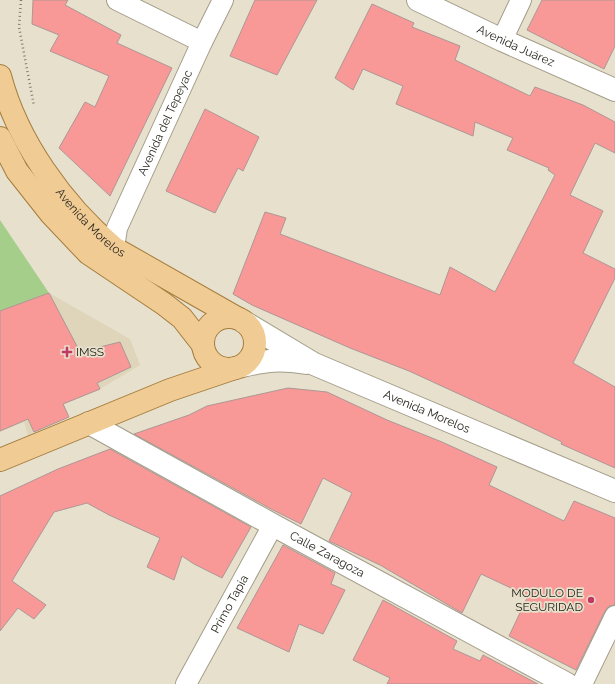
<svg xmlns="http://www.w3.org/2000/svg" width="615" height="684" font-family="Raleway,sans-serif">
<rect width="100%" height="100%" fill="#e7e0cc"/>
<path fill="#ded5ba" d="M 49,293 L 130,339 L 140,365 L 100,389 L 64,404 L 69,417 L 34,432 L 28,436 L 24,422 L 0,432 L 0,311 Z"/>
<path fill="#a5ce8a" d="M 0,220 L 49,293 L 0,311 Z"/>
<path fill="#f99997" stroke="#ad9695" d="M 33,0 L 68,0 L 65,5 L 121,35 L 117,43 L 172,68 L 110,196 L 59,148 L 85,102 L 95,107 L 109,76 L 50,51 L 59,35 L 32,24 Z
M 255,0 L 317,0 L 277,75 L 230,56 Z
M 542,0 L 615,0 L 615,46 L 604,69 L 527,30 Z
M 372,4 L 414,23 L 412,27 L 460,46 L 455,60 L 530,96 L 535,87 L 583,105 L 615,122 L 615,153 L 595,143 L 570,195 L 603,211 L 583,253 L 615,269 L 615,278 L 573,363 L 615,387 L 615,468 L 561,444 L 562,442 L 507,416 L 446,388 L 409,371 L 350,348 L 252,305 L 233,294 L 265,212 L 286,218 L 280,234 L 440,295 L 450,267 L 495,292 L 555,175 L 548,170 L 549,168 L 507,150 L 513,138 L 475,122 L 473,136 L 396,104 L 403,86 L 363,69 L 353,90 L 335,78 Z
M 205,109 L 259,137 L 243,171 L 238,168 L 215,213 L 166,191 Z
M 49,293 L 80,352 L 120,342 L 131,367 L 97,383 L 100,389 L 63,404 L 69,417 L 34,432 L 28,419 L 0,431 L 0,311 Z
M 288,388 L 327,392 L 387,420 L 442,442 L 497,467 L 489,485 L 564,521 L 574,501 L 615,518 L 615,605 L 609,606 L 605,611 L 576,670 L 509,636 L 528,596 L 481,574 L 462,613 L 380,565 L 329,541 L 352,493 L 323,478 L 301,524 L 271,509 L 134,434 L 189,415 L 207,406 Z
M 110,449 L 251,527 L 222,578 L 194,564 L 182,556 L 174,580 L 147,567 L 160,538 L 109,515 L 87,503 L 54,512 L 12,581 L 46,605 L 34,619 L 18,608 L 0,631 L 0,496 L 58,469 Z
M 283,545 L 335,573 L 331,584 L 345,590 L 323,634 L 299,624 L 289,652 L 237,628 Z
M 383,600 L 457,641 L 453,649 L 480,661 L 483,655 L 538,684 L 387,684 L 390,678 L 353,660 Z"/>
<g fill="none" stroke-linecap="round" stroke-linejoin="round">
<g stroke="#a39d8a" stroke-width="22">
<g id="minor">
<path d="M 117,0 L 202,42"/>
<path d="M 502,40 L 521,0"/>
<path id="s1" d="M 114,248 L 117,228 L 202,42 L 223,0"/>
<path id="s2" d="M 186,684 L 273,525"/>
<path d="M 582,684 L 615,616"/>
</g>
</g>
<g stroke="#a39d8a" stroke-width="24">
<g id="tertiary">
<path id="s3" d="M 418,0 L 502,40 L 615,90"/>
<path id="s4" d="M 244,322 L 314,364 L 615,491"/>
<path d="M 242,366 C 268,360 280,359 306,363"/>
<path id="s5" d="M 89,423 L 273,525 L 567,684"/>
</g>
</g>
<g stroke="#a47c3c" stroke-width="24">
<g id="primary">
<path id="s6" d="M 0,76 C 17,141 63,205 114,248 L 237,318"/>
<path d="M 0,138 L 17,171 L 51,214 L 88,253 L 164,304 L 182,318 L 203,345"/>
<circle cx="229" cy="343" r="26"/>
<path d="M 0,460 L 170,390 L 235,368"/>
</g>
</g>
<path stroke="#827e70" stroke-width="2.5" stroke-dasharray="1 3" stroke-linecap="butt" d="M 21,0 L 19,27 L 34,106"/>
<use href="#minor" stroke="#fff" stroke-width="20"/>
<use href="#tertiary" stroke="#fff" stroke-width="22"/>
<use href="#primary" stroke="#f0cb94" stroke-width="22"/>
</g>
<g fill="#c43663" stroke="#e7e0cc" stroke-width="1.5">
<path d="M65 346h4v4h4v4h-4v4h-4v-4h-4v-4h4z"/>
<circle cx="591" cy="600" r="4"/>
</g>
<g text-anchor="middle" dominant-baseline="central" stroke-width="3.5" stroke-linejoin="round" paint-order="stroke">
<g font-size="12" fill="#29271f" stroke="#e7e0cc">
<text stroke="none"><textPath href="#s3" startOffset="108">Avenida Juárez</textPath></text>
<text stroke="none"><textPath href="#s1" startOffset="136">Avenida del Tepeyac</textPath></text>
<text stroke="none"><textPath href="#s6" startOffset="175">Avenida Morelos</textPath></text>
<text stroke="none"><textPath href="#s4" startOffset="204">Avenida Morelos</textPath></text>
<text stroke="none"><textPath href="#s5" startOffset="272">Calle Zaragoza</textPath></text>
<text stroke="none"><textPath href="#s2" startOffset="91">Primo Tapia</textPath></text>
</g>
<g font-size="12" fill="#29271f" stroke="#e7e0cc" text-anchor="start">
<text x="76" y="352">IMSS</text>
<text x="583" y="593" text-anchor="end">MODULO DE<tspan x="583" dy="14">SEGURIDAD</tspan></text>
</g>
</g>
</svg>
